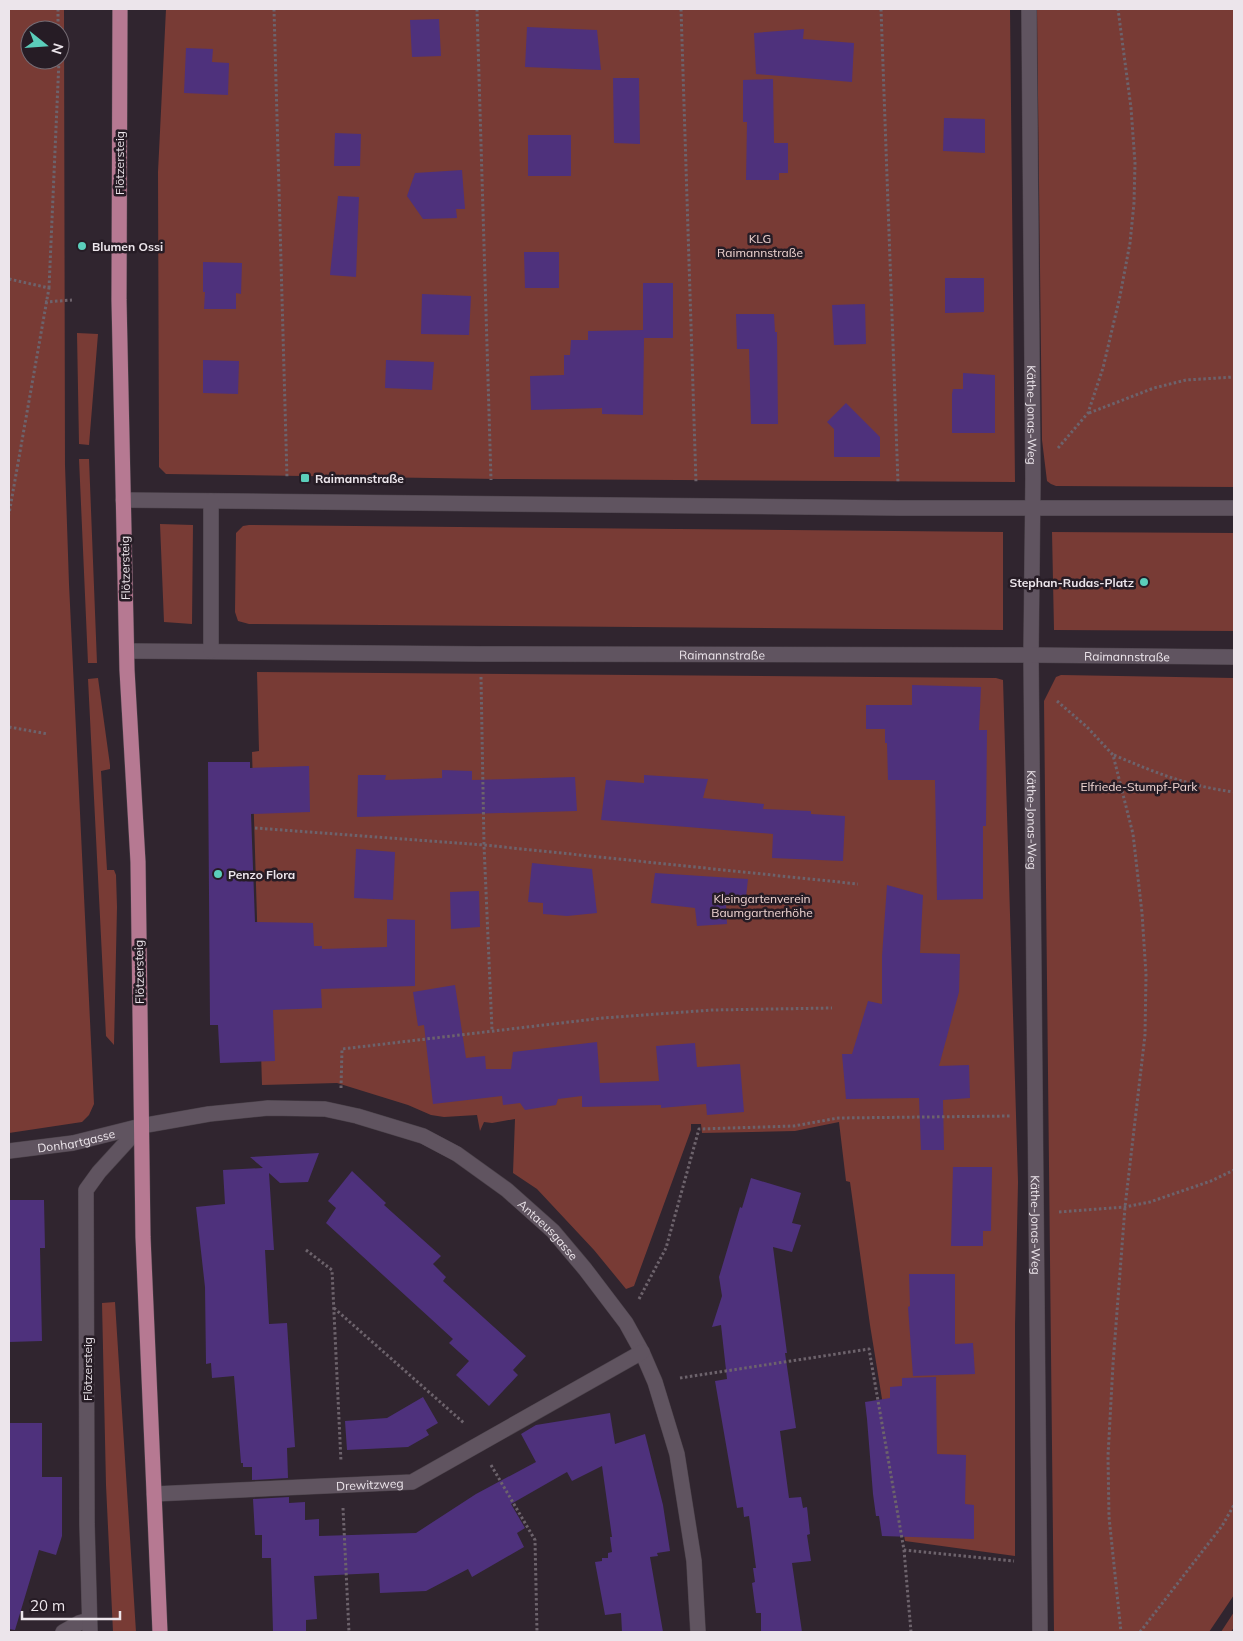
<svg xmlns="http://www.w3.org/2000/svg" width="1243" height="1641" font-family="Mulish,sans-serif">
<rect width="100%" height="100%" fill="#30252f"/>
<path fill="#783b35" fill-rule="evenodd" d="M 9,9 L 64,9 L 65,465 L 69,584 L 94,1104 L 89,1115 L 82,1122 L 9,1133 ZM 30,30 L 60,30 L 60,60 L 30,60 Z
M 166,9 L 1010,9 L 1015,482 L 497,479 L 166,474 L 159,467 L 159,461 L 158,172 Z
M 1037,9 L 1234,9 L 1234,487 L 1056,486 L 1051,484 L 1047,481 L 1042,440 Z
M 77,333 L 98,334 L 89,445 L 79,444 Z
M 79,459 L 89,459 L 97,663 L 88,663 Z
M 160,524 L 193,525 L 192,624 L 164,622 Z
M 249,525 L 1003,532 L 1003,630 L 249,624 L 238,621 L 235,612 L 236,533 L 243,526 Z
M 1052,532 L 1234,533 L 1234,631 L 1054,630 Z
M 257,672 L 996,678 L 1003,680 L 1018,1182 L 1015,1326 L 1015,1556 L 905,1541 L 870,1325 L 850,1182 L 846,1181 L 839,1122 L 795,1131 L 702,1133 L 701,1124 L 691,1124 L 691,1130 L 634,1286 L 626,1289 L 594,1250 L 537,1189 L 513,1173 L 515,1119 L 492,1123 L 484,1122 L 480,1131 L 477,1115 L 444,1117 L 431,1115 L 408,1105 L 337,1083 L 262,1085 L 252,752 L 259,751 Z
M 1061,675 L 1234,678 L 1234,1595 L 1209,1632 L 1054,1632 L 1044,701 L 1056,677 Z
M 98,678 L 110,765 L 110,769 L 101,771 L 107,870 L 114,870 L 116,875 L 117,907 L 114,1045 L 106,1036 L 88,679 Z
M 115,1302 L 136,1632 L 113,1632 L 106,1485 L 102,1303 Z
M 1234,1612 L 1234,1627 L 1231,1632 L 1221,1632 Z"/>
<path fill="#4e317c" d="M 439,19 L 441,56 L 412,57 L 410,20 Z
M 527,27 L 597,30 L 601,70 L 525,67 Z
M 804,29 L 803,39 L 854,43 L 852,82 L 756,74 L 754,33 Z
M 186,48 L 213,49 L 212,62 L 229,63 L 228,95 L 184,93 Z
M 613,78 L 639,78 L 640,144 L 614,143 Z
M 773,79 L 774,143 L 788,143 L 788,173 L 779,173 L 779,180 L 746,180 L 747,122 L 743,122 L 743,80 Z
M 944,118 L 985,119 L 985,153 L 943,151 Z
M 335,133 L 361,134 L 360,166 L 334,166 Z
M 528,135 L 571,135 L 571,176 L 528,176 Z
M 462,170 L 465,209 L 456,209 L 457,218 L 423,219 L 407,196 L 415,173 Z
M 338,196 L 359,197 L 356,277 L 330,275 Z
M 524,252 L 559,252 L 559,288 L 525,288 Z
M 203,262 L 242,263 L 241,294 L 236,293 L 236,309 L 204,309 L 205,292 L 203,292 Z
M 945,278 L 984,278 L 984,312 L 945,313 Z
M 643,283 L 673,283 L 673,338 L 644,338 L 643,415 L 602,414 L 602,408 L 531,410 L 530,376 L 564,375 L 564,355 L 570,355 L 571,340 L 588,340 L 588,331 L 643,330 Z
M 422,294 L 471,296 L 469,335 L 421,334 Z
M 865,304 L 866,344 L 834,345 L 832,305 Z
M 736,314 L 774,314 L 775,332 L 777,332 L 778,424 L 751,424 L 749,349 L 737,349 Z
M 203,360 L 239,361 L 238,394 L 203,393 Z
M 386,360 L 434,362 L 432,390 L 385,388 Z
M 963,373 L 995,375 L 995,433 L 952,433 L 952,394 L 953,389 L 963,389 Z
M 846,403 L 880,437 L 880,457 L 834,457 L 834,429 L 827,422 Z
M 912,685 L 981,687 L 979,730 L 987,730 L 986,826 L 983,826 L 983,899 L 937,900 L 935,780 L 888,780 L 887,743 L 885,743 L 885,729 L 866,729 L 866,705 L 912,705 Z
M 208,762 L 250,762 L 250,768 L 309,766 L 310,812 L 251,814 L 255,922 L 313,923 L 314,946 L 322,946 L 322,949 L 387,947 L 387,919 L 415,920 L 415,986 L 321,989 L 322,1008 L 273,1010 L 275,1061 L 220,1063 L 218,1025 L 210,1025 Z
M 442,770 L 472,771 L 472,780 L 575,777 L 577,811 L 357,817 L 358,775 L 386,775 L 385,780 L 442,778 Z
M 644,775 L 708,779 L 703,798 L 764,804 L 763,809 L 811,811 L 811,814 L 845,816 L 843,861 L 772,858 L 773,834 L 601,820 L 606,780 L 644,783 Z
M 356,849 L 395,852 L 393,900 L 354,898 Z
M 532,863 L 592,869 L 597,913 L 567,916 L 543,914 L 543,903 L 528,902 Z
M 655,873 L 748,879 L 745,906 L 726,903 L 727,924 L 697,926 L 695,908 L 651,903 Z
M 887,885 L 923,895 L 920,953 L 960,954 L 959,992 L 939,1066 L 969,1065 L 970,1098 L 943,1100 L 944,1150 L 921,1150 L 919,1098 L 846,1099 L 842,1054 L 852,1054 L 868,1001 L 882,1004 L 882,956 Z
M 479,891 L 480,927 L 451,929 L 450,892 Z
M 455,985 L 466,1058 L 485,1056 L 486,1069 L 511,1069 L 513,1052 L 597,1042 L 600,1083 L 659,1081 L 656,1046 L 695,1043 L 697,1067 L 740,1064 L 744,1112 L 707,1115 L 706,1104 L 661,1108 L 661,1105 L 582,1107 L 582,1096 L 558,1099 L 556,1105 L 525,1110 L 520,1103 L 503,1105 L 502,1096 L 433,1104 L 424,1025 L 418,1026 L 413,992 Z
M 319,1153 L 308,1182 L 280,1183 L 269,1173 L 274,1250 L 265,1250 L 269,1324 L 287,1323 L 295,1447 L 287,1448 L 288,1478 L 252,1480 L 252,1467 L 243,1467 L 243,1463 L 241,1463 L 234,1376 L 212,1378 L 211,1363 L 206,1364 L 205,1287 L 196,1207 L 225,1204 L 223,1170 L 263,1168 L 250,1157 Z
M 953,1167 L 992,1167 L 991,1231 L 983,1231 L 983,1246 L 951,1246 Z
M 352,1171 L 386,1203 L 384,1205 L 441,1256 L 433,1264 L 446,1277 L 443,1281 L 526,1356 L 513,1370 L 518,1375 L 489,1406 L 456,1375 L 469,1361 L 449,1343 L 453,1339 L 326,1223 L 336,1208 L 328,1201 Z
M 751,1178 L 801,1193 L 792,1223 L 801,1225 L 792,1252 L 773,1247 L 787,1353 L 785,1353 L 796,1428 L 780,1431 L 789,1498 L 801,1497 L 803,1508 L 807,1507 L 810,1534 L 807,1535 L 811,1561 L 792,1563 L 802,1632 L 761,1632 L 761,1613 L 756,1613 L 752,1583 L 755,1582 L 753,1568 L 756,1568 L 749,1516 L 744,1517 L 743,1507 L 737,1508 L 715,1381 L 727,1379 L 721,1325 L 712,1327 L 722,1296 L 719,1277 L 740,1207 L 742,1208 Z
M 9,1200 L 44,1200 L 45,1248 L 40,1248 L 42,1341 L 9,1342 Z
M 909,1274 L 955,1274 L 955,1344 L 973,1343 L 975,1374 L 913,1376 L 908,1307 L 910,1306 Z
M 936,1377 L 937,1454 L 966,1455 L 965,1504 L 974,1505 L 974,1539 L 882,1536 L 879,1516 L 876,1516 L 873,1494 L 867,1419 L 865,1402 L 890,1398 L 890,1387 L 902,1386 L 902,1378 Z
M 423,1397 L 438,1423 L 426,1430 L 429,1435 L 408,1447 L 347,1450 L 345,1421 L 387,1418 Z
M 610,1413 L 615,1444 L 645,1434 L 663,1505 L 670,1551 L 657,1553 L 658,1556 L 650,1557 L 663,1632 L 622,1632 L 621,1613 L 605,1615 L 595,1562 L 602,1561 L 602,1558 L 608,1558 L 608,1553 L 612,1552 L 610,1537 L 612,1537 L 602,1466 L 572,1481 L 567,1472 L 511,1504 L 525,1528 L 517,1533 L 524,1547 L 472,1577 L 468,1569 L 426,1591 L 380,1593 L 379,1573 L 314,1576 L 317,1619 L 306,1620 L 306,1632 L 273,1632 L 271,1558 L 262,1558 L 262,1535 L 255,1535 L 253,1499 L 289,1497 L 289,1503 L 305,1502 L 305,1520 L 319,1519 L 319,1536 L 416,1533 L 476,1494 L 536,1462 L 521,1434 L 536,1425 Z
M 9,1423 L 42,1423 L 42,1477 L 62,1477 L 62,1536 L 56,1555 L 39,1550 L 15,1630 L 9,1629 Z"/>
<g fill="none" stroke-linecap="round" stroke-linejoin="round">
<g stroke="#4b424a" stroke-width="16">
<g id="minor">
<path id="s1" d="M 1029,9 L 1033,478 L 1031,655 L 1040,1632"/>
<path d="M 123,500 L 899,508 L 1234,508"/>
<path id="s2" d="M 127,651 L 481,654 L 1031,655 L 1234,657"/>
<path d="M 211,651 L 211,501"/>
<path id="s3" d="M 9,1151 L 73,1143 L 141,1126 L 209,1114 L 268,1108 L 325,1109 L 357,1116 L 423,1136 L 457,1154 L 507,1190 L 553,1231 L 585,1269 L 626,1323 L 642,1352 L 655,1382 L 677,1454 L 694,1561 L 698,1632"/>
<path id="s4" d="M 154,1494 L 412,1482 L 642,1352"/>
<path d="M 63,1632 L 79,1623 L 89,1620"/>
<path d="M 90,1632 L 87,1524 L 86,1190 L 99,1172 L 141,1126"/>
</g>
</g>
<g stroke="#4b424a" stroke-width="16">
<path id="major" d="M 120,9 L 119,300 L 127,670 L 138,862 L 143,1237 L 160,1632"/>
</g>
<path stroke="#6d636c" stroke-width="3" stroke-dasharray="2.5 2.5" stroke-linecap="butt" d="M 58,9 L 58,30
M 274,9 L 287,478
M 477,9 L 491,480
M 681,9 L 696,483
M 881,9 L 898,483
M 9,279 L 49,288 L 9,514
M 49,288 L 59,60
M 45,302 L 72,300
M 1089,413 L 1154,388 L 1186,380 L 1234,377
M 1058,448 L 1088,413 L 1103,368 L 1120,296 L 1130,243 L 1134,203 L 1135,163 L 1131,108 L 1118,9
M 481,677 L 484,845 L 492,1030
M 1057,701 L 1087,727 L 1113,755 L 1133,834 L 1142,913 L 1146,974 L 1145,1035 L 1125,1207 L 1113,1364 L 1108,1456 L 1109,1517 L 1121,1632
M 9,727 L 48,734
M 1114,755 C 1156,773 1188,786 1234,792
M 255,828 L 484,845 L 858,884
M 341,1088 L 342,1049 L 603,1018 L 712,1010 L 832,1008
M 1059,1212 L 1125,1207 L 1150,1202 L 1211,1181 L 1234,1170
M 306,1250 L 332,1270 L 341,1462
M 639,1299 L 666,1248 L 699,1129 L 794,1126 L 838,1118 L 1011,1116
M 334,1308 L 465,1424
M 680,1378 L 869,1349 L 904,1550 L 1014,1561
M 491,1465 L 535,1540 L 537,1632
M 343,1508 L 349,1632
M 904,1550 L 911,1632
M 1140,1632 L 1222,1526 L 1234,1505"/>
<use href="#minor" stroke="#605460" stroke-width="15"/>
<use href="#major" stroke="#b67992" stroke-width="15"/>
</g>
<g fill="#5bcebb" stroke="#261c25" stroke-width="2">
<circle cx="82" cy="246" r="5"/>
<rect x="300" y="473" width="10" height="10" rx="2.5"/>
<circle cx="1144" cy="582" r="5"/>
<circle cx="218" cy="874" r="5"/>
</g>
<g text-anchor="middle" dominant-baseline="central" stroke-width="5" stroke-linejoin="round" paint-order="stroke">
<g font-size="12" fill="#ece5eb" stroke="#261c25">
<text transform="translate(119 163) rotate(-90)">Flötzersteig</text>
<text stroke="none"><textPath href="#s1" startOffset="406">Käthe-Jonas-Weg</textPath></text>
<text transform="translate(125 568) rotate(-91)">Flötzersteig</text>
<text stroke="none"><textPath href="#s2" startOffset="595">Raimannstraße</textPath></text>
<text stroke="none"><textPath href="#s2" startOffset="1000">Raimannstraße</textPath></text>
<text stroke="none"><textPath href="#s1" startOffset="811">Käthe-Jonas-Weg</textPath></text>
<text transform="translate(139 972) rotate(-91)">Flötzersteig</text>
<text stroke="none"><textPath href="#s3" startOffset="68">Donhartgasse</textPath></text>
<text stroke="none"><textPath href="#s1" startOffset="1216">Käthe-Jonas-Weg</textPath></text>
<text stroke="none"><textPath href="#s3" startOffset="579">Antaeusgasse</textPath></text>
<text transform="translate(87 1369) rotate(-90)">Flötzersteig</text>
<text stroke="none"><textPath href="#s4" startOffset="216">Drewitzweg</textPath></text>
</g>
<g font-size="12" fill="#f0d5d2" stroke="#261c25">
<text x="760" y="238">KLG<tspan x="760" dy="14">Raimannstraße</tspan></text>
<text x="1139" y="786">Elfriede-Stumpf-Park</text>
<text x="762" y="898">Kleingartenverein<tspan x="762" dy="14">Baumgartnerhöhe</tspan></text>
</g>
<g font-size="12" font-weight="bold" fill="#ece5eb" stroke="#261c25" text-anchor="start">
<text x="92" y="246">Blumen Ossi</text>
<text x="315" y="478">Raimannstraße</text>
<text x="1134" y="582" text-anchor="end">Stephan-Rudas-Platz</text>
<text x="228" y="874">Penzo Flora</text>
</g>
</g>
<rect width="1243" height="1641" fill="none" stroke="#ece5eb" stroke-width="20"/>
<g transform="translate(45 45) rotate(107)"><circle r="24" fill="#261c25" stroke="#756c74"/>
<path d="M0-4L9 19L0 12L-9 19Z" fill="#5bcebb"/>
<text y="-8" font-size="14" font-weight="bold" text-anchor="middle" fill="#ece5eb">N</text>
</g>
<path d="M22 1611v8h98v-8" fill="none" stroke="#ece5eb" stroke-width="2.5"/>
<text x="30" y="1611" font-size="15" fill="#ece5eb" stroke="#261c25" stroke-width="4" paint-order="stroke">20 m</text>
</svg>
